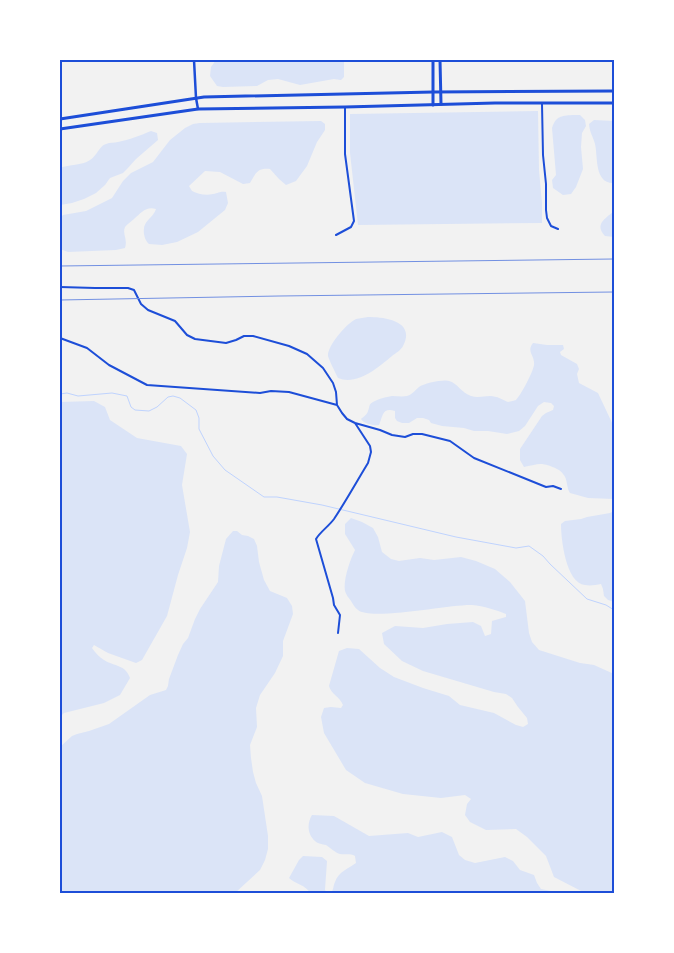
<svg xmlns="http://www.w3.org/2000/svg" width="674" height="953" font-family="'Asap Condensed',sans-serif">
<rect width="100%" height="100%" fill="#f2f2f2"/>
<path fill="#dbe4f7" d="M 216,60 L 344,60 L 344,77 L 341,80 L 334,79 L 300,85 L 278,79 L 268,80 L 257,86 L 223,87 L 217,86 L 210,76 L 211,67 Z
M 538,111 L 539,170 L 542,203 L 542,223 L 358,225 L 350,153 L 350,114 Z
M 572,115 L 580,115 L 585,120 L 586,126 L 582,133 L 581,147 L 583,169 L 576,187 L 571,194 L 563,195 L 553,188 L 552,180 L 556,175 L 552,128 C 556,116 561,116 572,115 Z
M 594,120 L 614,121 L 614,183 C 594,184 598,156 595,144 C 593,136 590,134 589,124 Z
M 321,121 L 325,124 L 325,130 L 317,142 L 307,166 L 296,181 L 286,185 L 279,179 L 270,169 C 257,168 256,173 250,183 L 243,184 L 220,172 L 205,171 L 189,186 L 192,191 C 198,194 206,196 213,194 C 219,193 220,191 226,192 L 228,203 L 225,210 L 198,232 L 177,242 L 162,245 L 149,244 C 146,241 145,239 144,234 C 142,220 153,219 156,209 C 146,206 141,213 134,219 C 131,222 127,224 125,227 C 122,234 128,239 125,248 L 116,250 L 68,252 L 60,249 L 60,218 L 63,215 L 86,211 L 112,198 L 123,181 L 131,173 L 153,162 L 170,140 L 185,128 L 193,124 L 200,123 Z
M 151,131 L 157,133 L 158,140 L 136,159 L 127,169 L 123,173 L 110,178 L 105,185 L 96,193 L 84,199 L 72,203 L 60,205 L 60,168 C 70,164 81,166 90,160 C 97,156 99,146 106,144 C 110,142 114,143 118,142 C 129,140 141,135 151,131 Z
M 613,212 L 614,212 L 614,237 L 605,236 C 595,225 603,220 613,212 Z
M 368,317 C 385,317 416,321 403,346 C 401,350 396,353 392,356 C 379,367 357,386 338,378 C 336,374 329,360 328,356 C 327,346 347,323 356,319 C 360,318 364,318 368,317 Z
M 533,343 L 547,345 L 563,345 L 564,349 L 560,352 L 561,355 L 577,364 L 579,369 L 577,374 L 579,383 L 598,393 L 614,427 L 614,499 L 588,498 L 570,493 C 566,487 568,479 563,474 C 561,469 546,464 541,464 C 536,464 529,466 524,467 L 520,460 L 520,449 L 542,416 L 546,413 L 553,410 L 554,406 L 551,403 L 544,402 L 538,406 L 525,426 L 519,431 L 507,434 L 488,431 L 474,431 L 464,428 L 442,426 L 431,423 L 429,420 L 423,418 L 417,418 L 409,423 L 402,423 L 397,421 L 395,418 L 395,411 C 382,407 383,416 379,425 C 374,426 364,424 361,419 C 363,417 367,415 368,411 C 370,407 368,405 373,402 C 378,399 386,397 392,396 C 397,396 402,397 407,396 C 413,394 415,390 419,387 C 424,383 444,379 449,381 C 457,383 462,393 471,396 C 478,398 484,396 490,396 C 497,396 503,400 508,402 C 511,401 514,401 516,400 C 521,395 533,372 534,365 C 535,355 526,352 533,343 Z
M 94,401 L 105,407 L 110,420 L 137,438 L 181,446 L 187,454 L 182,485 L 190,532 L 187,548 L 178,575 L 167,616 L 142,660 L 136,663 L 108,653 L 94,645 L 92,648 C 95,652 99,657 104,660 C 115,667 125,664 130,678 L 120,695 L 104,703 L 64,713 L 60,717 L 60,402 Z
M 614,511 L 614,602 L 608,600 L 604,596 L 603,589 L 601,584 C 596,585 590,586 585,585 C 566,583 561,540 561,524 L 565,521 L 581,519 L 587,517 L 610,513 Z
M 351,518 L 362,522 L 373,528 L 378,537 L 382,552 L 391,559 L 399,561 L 420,558 L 434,560 L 461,557 L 476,561 L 495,569 L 510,582 L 525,601 L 529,633 L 532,642 L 539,650 L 580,663 L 594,665 L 614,674 L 614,893 L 585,893 L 554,877 L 546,856 L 527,837 L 516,829 L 486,830 L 470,822 L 465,815 L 467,804 L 471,799 L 465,795 L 441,798 L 403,794 L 365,783 L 346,770 L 324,733 L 321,717 L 324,708 L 331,707 L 341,708 L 343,705 C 340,697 331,694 329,686 L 339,651 L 347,648 L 359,649 L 380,668 L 394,677 L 423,688 L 449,696 L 460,705 L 494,713 L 516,725 L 523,727 L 528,724 L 527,718 L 518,707 L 512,698 L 506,694 L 494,692 L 423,671 L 402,661 L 384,644 L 382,633 L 395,626 L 423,628 L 447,624 L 473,622 L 481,626 L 485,636 L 491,634 L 492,621 L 506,617 L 506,614 C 496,610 484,606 472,605 C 452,604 370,621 358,610 C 355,608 353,604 351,601 C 349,598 346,595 345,591 C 343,580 350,560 355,550 L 345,534 L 345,524 Z
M 233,531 L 237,531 L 242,535 L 248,536 L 254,539 L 257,546 L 259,562 L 264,580 L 270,591 L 287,598 L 292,606 L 293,614 L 283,641 L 283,656 L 275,673 L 260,695 L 256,708 L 257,727 L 250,745 L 251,758 L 253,772 L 256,783 L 262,796 L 268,836 L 268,849 L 265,860 L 260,870 L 235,893 L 60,893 L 60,802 L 62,797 L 62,793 L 60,792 L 60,747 L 72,736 L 77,734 L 89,731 L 109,724 L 150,695 L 166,690 L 168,686 L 169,679 L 178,655 L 183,644 L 188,638 L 195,619 L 200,609 L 218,582 L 219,566 L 226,539 Z
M 312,815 L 334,816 L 369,836 L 408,833 L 418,837 L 442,832 L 452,837 L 459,855 L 465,860 L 475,863 L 505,857 L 513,861 L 520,870 L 534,875 L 537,883 L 541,889 L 551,891 L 556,893 L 331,893 C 334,889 333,886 335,882 C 339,871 348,869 356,863 L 355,856 C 350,853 345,855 340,854 C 334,852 331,848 326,845 C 322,844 318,844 315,841 C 307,834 307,823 312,815 Z
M 303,856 L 322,857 L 327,861 L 325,890 L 327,893 L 310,893 C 306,885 295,884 289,878 L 299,860 Z"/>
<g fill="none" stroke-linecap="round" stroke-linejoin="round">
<path stroke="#bfd3fe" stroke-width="1" d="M 60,394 L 67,393 L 78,396 L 112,393 L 127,396 L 131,407 L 135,410 L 149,411 L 157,407 L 168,397 L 173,396 L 180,398 L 196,410 L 199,418 L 199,429 L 213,456 L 225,470 L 264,497 L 277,497 L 322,505 L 456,537 L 516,548 L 529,546 L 543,556 L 550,564 L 587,599 L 606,605 L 614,610"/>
<path stroke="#1d4ed8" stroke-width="2" d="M 542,104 L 543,155 L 546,184 L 546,210 L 547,218 L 551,226 L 558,229
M 336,235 L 351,227 L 354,221 L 345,154 L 345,107
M 60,287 L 95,288 L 128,288 L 134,290 L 141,304 L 148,310 L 175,321 L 187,335 L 195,339 L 226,343 L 236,340 L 244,336 L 253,336 L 289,346 L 307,354 L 323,368 L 333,383 L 336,392 L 337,405 L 342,413 L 347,419 L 355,423 L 370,446 L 371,452 L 368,463 C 357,481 346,501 334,519 C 329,526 320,532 316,539 L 333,598 L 334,605 L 340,615 L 338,633
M 60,338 L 87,348 L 109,365 L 147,385 L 260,393 L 271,391 L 289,392 L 337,405
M 355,423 L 380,430 L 392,435 L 405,437 L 413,434 L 422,434 L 450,441 L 474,458 L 546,487 L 553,486 L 561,489"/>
<path stroke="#1d4ed8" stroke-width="2.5" d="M 194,60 L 196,98 L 198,109"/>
<path stroke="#1d4ed8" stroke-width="3" d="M 440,60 L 441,104
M 433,105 L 433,60"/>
<path stroke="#1d4ed8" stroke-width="3" d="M 60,119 L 204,97 L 433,92 L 614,91
M 60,129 L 198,109 L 345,107 L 495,103 L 614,103"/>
<path stroke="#7290e2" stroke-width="1" d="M 60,266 L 614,259
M 60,300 L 279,296 L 614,292"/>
</g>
<rect width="674" height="953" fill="none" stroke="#ffffff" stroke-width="122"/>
<rect x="61" y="61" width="552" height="831" fill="none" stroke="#1d4ed8" stroke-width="2"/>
</svg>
